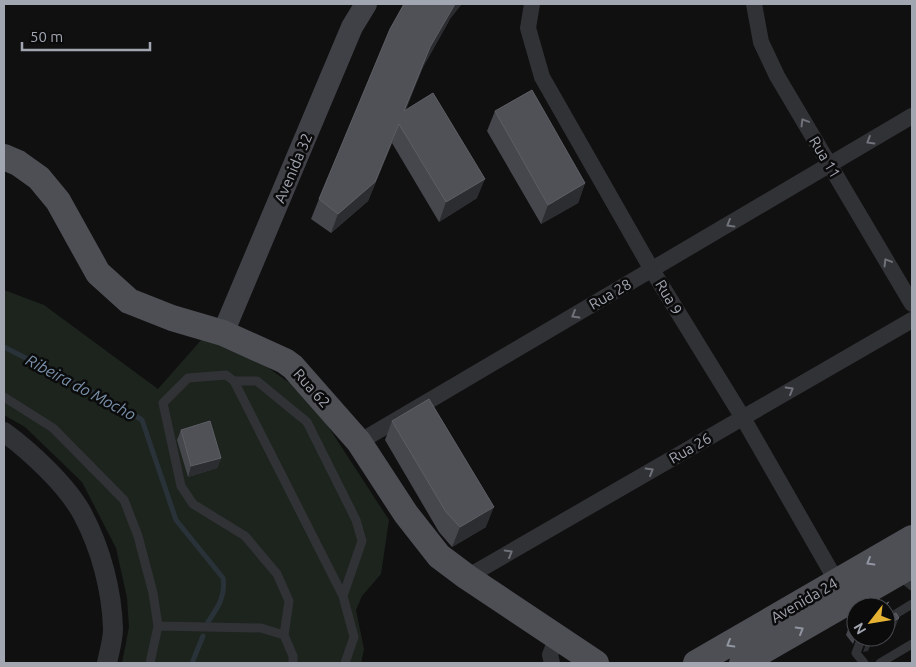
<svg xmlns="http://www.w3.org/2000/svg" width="916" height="667" font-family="Ubuntu,sans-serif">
<rect width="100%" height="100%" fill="#101011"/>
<path fill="#1d241e" d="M 4,290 L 44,305 L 158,389 L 202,339 L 252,356 L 309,397 L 389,520 L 381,574 L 362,596 L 356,610 L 364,649 L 361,663 L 122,663 L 129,627 L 127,598 L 116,548 L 82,482 L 25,427 L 4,415 Z"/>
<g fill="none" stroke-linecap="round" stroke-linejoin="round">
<path stroke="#2a3239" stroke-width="5" d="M 4,347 L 116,404 L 142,420 L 176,520 L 223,578 C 226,596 218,607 208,622
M 192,663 L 203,636"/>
<path stroke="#313236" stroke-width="9" d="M 234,381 L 343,596 L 354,637 L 345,663
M 4,397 L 53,428 L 124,500 L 138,536 L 153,593 L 158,626 L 150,663
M 900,576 L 912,586
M 886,620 L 912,604
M 158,626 L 261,628 L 284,635 L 293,656 L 293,663
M 284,635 L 289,601 L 277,574 L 245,536 L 193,504 L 181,486 L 163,403 L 188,378 L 226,375 L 234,381 L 257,381 L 307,422 L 356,520 L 362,541 L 343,596
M 862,637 L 856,653 L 864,663
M 880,663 L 912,644"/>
<path stroke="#313236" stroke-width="16" d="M 532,4 L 528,28 L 542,77 L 652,270 L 743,418 L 837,582
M 754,4 L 761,42 L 777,76 L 912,304
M 359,442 L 912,116
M 467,577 L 912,320
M 552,663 L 550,655 L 557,637"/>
<path stroke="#313236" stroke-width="20" d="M 4,432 C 30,451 68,486 83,515 C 101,549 112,591 113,629 C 113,640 109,653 107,663"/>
<path stroke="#3f4146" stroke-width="22" d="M 223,333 L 352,27 L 366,4"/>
<path stroke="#4d4f55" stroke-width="26" d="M 4,157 L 18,163 L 39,178 L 58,201 L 98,273 L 129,301 L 172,318 L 223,333 L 285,361 L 293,367 L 359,442 L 406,514 L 439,556 L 467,577 L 596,663
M 696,663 L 912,538
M 742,663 L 912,565"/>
</g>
<path fill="#46474c" d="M 450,19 L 423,67 L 405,110 L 477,198 L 439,222 L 392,143 L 368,201 L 331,233 L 311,219 L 319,199 Z
M 495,111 L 585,183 L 578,203 L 541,224 L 487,131 Z
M 392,421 L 486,527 L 452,547 L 439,532 L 385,440 Z
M 181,430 L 221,458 L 217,468 L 188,477 L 177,440 Z
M 856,621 L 856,636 L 853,644 L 846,635 L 850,624 Z"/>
<path fill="#2c2d30" d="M 455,4 L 462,4 L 450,19 L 423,67 L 400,125 L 404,111 L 430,47 Z
M 399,124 L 392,143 L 368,201 L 331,233 L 338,214 Z
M 485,179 L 477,198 L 439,222 L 446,202 Z
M 585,183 L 578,203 L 541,224 L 548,205 Z
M 221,458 L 217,468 L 188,477 L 191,466 Z
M 494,507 L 486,527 L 452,547 L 460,527 Z
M 899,618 L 895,628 L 886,634 L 886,626 Z
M 874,637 L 880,637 L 872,642 L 868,651 L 863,652 L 867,641 Z"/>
<path fill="#505157" stroke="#5d5f65" d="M 404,4 L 455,4 L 430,47 L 404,111 L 433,93 L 485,179 L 446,202 L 399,124 L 375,182 L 338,214 L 319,199 L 390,29 Z
M 532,90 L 585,183 L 548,205 L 495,111 Z
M 429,399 L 494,507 L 460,527 L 446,512 L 392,421 Z
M 210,421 L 221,458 L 191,466 L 181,430 Z
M 889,602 L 884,607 L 879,607 Z
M 896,613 L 899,618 L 886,626 L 886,614 L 890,616 Z
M 856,621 L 856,633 L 850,624 Z
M 868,637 L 874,637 L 872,640 L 867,641 Z"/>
<defs><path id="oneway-chevron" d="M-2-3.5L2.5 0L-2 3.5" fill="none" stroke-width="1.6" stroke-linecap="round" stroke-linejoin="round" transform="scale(1.25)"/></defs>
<g stroke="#6f727a">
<use href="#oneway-chevron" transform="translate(804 122) rotate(-121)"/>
<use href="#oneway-chevron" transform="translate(870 141) rotate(149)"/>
<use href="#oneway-chevron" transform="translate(730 224) rotate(150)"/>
<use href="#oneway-chevron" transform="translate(887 262) rotate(-121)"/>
<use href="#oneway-chevron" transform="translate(575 315) rotate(150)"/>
<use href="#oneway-chevron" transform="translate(790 390) rotate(-30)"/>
<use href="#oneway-chevron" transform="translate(650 471) rotate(-30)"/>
<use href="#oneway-chevron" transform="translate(509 553) rotate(-30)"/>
</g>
<g stroke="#91959f">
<use href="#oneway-chevron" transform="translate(870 562) rotate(150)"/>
<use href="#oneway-chevron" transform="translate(800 630) rotate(-30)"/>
<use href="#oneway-chevron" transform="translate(730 644) rotate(150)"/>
</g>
<g text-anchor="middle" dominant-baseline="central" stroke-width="5" stroke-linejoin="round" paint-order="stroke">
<g font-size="15" fill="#a2a6b1" stroke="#0b0b0c">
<text transform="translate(825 157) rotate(59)">Rua 11</text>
<text transform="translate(293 168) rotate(-67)">Avenida 32</text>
<text transform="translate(610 294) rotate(-30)">Rua 28</text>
<text transform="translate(669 297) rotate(59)">Rua 9</text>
<text transform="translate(312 388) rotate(48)">Rua 62</text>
<text transform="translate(690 448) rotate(-30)">Rua 26</text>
<text transform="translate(804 600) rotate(-30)">Avenida 24</text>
</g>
<g font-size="16" font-style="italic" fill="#7a92ab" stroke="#0b0b0c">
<text transform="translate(81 387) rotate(28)">Ribeira do Mocho</text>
</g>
</g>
<rect width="916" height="667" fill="none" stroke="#a2a6b1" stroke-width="10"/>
<g transform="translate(871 622) rotate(239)"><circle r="24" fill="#0b0b0c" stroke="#47494e"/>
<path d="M0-4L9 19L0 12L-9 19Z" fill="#e6b233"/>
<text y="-8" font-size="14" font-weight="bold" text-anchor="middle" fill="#a2a6b1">N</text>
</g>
<path d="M22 42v8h128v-8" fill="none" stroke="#a2a6b1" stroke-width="2.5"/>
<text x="30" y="42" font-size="15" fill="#a2a6b1" stroke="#0b0b0c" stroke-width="4" paint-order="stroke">50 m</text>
</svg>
